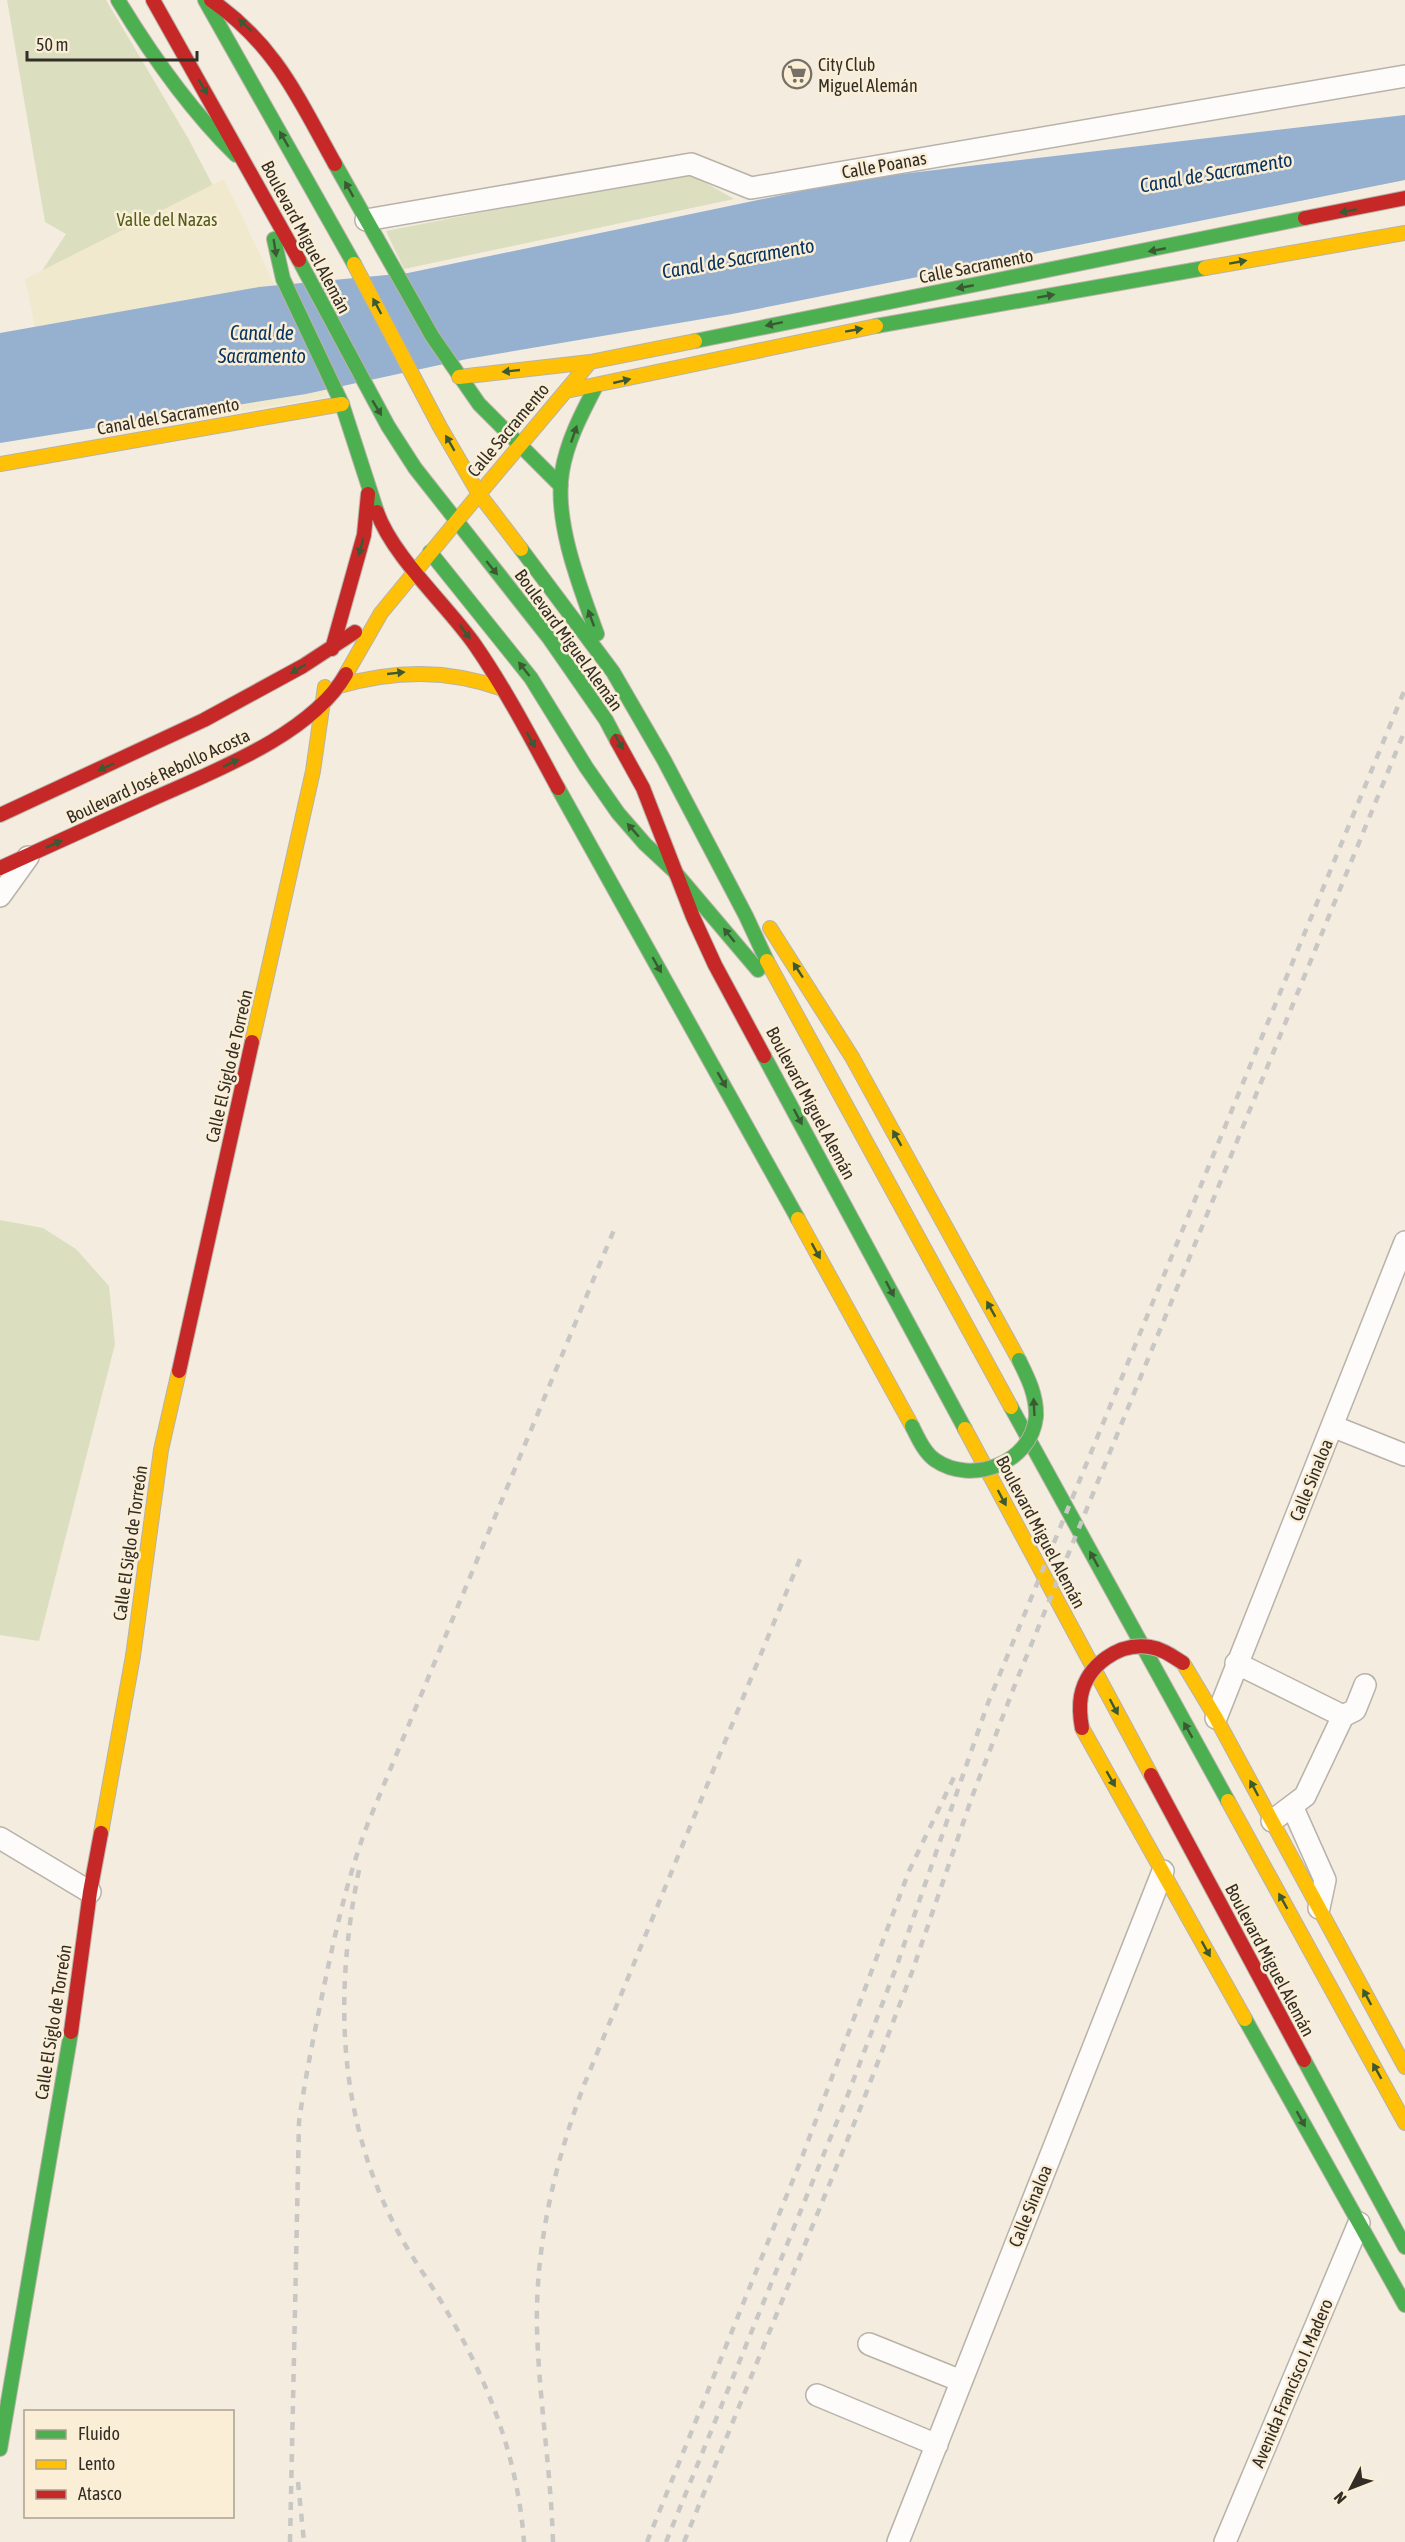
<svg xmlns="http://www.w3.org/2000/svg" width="1405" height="2542" font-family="'Asap Condensed',sans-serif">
<rect width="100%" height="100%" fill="#f3ecdf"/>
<path fill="#dbdfbf" d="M 7,0 L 106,0 L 188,138 L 252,260 L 38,277 L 66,234 L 45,222 Z
M 687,172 L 734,199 L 404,269 L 386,231 Z
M 0,1220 L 43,1228 L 76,1249 L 109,1286 L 115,1344 L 39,1641 L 0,1635 Z"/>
<path fill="#f1e9ce" d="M 224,179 L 328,397 L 242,411 L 41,355 L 25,279 Z"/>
<path fill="#96b0cf" d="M 1405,115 L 1405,180 L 732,314 L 467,359 L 306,394 L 0,443 L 0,333 L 259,287 L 408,273 L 859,179 Z"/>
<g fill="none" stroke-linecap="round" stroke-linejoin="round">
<g stroke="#b8b2a9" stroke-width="24">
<path id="street" d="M 366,220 L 691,164 L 751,188 L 1405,76
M 0,896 L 28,857
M 1332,1426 L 1405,1455
M 1236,1663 L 1343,1716
M 1216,1718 L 1405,1242
M 1292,1806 L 1325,1880 L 1319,1908
M 1272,1821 L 1305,1796 L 1343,1716 L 1355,1710 L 1365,1685
M 0,1838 L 90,1892
M 869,2344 L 961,2381
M 817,2395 L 937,2445
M 898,2542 L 1163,1871
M 1225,2542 L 1359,2223"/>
</g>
<g stroke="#b8b2a9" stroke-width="16">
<path id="fast" d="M 118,0 C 152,56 189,109 236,155
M 205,0 L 354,264
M 335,164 L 432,336 L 479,404 L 561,486
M 274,239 L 283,279 L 342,404 L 377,512
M 299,260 L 388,426 L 415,468 L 549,638 L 606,720 L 617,741
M 876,326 L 1205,268
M 695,341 L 1305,218
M 596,386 C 582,413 567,441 562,472 C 554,522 580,587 597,634
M 521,549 L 613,672 L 664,760 L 746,916 L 767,961
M 430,552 L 531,678 L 586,767 L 618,813 L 645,844 L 674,871 L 758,970
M 558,788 L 798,1219
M 764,1056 L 965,1429
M 1011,1407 L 1228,1801
M 1245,2019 L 1405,2305
M 1304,2060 L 1405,2247
M 0,2449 L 71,2032"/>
</g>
<g stroke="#b8b2a9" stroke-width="16">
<path id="slow" d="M 354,264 L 440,427 L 479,494 L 521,549
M 1205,268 L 1405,233
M 459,377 L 590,362
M 571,390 L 876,326
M 0,464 L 342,404
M 479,494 L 590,362 L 695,341
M 346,674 L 381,613 L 479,494
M 339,686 C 396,670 447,669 503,689
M 770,928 L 852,1057 L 1019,1360
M 767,961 L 1011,1407
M 252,1042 L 313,771 L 325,687
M 798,1219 L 912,1426
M 965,1429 L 1151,1775
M 1183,1663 L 1216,1718 L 1405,2067
M 1082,1728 L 1245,2019
M 1228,1801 L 1405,2123
M 101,1833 L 133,1656 L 161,1450 L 179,1371"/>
</g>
<g stroke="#b8b2a9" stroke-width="16">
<path id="jam" d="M 153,0 L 299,260
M 211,0 C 276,45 298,98 335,164
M 1305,218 L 1405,198
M 377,512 C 393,557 447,605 475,645 C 506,690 532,740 558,788
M 332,649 L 364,535 L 368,494
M 617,741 L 643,788 L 693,917 L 715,965 L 764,1056
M 0,815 L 204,720 L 303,666 L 355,632
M 0,868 C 50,845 100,823 150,800 C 212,772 311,735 346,674
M 179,1371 L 252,1042
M 1151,1775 L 1304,2060
M 71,2032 L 90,1892 L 101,1833"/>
</g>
<use href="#street" stroke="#fdfcfa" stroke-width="21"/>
<use href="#fast" stroke="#4caf50" stroke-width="14"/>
<use href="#slow" stroke="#ffc107" stroke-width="14"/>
<use href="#jam" stroke="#c62828" stroke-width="14"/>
<path stroke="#c8c7c4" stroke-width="4.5" stroke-dasharray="8 8" stroke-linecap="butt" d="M 359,1870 C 334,1993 337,2116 397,2230 C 412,2259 433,2286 449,2315 C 490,2385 518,2460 524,2542
M 298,2482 L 304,2542
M 290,2542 L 299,2122 C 305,2078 314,2035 323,1991 C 335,1934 347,1878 368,1823 L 616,1225
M 553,2542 C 551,2471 539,2400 537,2329 C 535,2246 555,2162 584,2085 L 800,1559
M 647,2542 L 801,2160 L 909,1871 L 957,1771
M 666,2542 L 847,2097 L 897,1965 L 988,1703 L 1405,689
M 684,2542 L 862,2104 L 912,1972 L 972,1797 L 1016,1682 L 1405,730"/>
<g stroke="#b8b2a9" stroke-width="16" stroke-linecap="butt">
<path id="fast-bridge" d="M 912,1426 C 918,1438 924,1452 935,1460 C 971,1485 1031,1464 1036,1417 C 1037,1396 1028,1378 1019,1360"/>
</g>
<g stroke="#b8b2a9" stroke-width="16" stroke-linecap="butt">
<path id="jam-bridge" d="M 1082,1728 C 1080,1717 1079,1707 1081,1696 C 1087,1665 1119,1642 1150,1647 C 1163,1649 1172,1656 1183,1663"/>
</g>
<use href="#fast-bridge" stroke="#4caf50" stroke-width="14"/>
<use href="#jam-bridge" stroke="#c62828" stroke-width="14"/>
</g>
<defs><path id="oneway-solid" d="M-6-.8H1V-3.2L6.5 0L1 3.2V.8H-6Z" transform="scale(1.5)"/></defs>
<g fill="#3b5a34">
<use href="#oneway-solid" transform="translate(245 25) rotate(-137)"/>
<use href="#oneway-solid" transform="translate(203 87) rotate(60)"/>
<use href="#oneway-solid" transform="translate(284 139) rotate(-120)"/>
<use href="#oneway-solid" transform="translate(349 189) rotate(-119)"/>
<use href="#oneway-solid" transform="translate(1348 211) rotate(169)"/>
<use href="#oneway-solid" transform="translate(275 248) rotate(81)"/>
<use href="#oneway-solid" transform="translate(1157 250) rotate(169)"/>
<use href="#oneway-solid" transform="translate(1238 262) rotate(-10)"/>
<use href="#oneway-solid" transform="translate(965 287) rotate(169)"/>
<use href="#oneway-solid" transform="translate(1046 296) rotate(-10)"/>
<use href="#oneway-solid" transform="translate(377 306) rotate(-118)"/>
<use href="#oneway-solid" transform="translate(774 324) rotate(168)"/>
<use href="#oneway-solid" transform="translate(854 330) rotate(-10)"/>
<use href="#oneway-solid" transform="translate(511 371) rotate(174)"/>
<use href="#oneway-solid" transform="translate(622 381) rotate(-13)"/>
<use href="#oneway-solid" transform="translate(377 408) rotate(59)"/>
<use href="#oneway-solid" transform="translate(574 434) rotate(-71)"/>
<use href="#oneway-solid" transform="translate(450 443) rotate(-120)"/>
<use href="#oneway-solid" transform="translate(361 547) rotate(105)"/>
<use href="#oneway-solid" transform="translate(492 568) rotate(51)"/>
<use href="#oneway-solid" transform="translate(591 618) rotate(-110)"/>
<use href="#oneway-solid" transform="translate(465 632) rotate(53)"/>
<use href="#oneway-solid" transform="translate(298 669) rotate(150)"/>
<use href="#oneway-solid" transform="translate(524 669) rotate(-128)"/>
<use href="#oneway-solid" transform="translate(396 673) rotate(-6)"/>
<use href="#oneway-solid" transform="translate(531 740) rotate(61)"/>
<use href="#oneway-solid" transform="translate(619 742) rotate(60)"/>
<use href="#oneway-solid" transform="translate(231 763) rotate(-25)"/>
<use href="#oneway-solid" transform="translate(106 767) rotate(156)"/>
<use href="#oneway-solid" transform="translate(633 830) rotate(-131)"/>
<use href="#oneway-solid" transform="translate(54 844) rotate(-24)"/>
<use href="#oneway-solid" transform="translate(729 935) rotate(-129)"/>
<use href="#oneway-solid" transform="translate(657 965) rotate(60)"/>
<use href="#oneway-solid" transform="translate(798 970) rotate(-123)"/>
<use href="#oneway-solid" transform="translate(722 1080) rotate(60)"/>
<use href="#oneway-solid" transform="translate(798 1117) rotate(62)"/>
<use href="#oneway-solid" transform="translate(897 1138) rotate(-119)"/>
<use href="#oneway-solid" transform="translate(816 1251) rotate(61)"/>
<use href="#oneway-solid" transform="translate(890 1289) rotate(62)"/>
<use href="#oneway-solid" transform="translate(991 1309) rotate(-119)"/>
<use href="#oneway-solid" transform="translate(1034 1407) rotate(-93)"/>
<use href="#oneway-solid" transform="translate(1002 1498) rotate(62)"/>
<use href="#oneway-solid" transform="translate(1094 1559) rotate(-119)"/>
<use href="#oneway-solid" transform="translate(1114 1707) rotate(62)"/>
<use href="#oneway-solid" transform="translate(1188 1730) rotate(-119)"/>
<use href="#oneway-solid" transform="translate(1111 1779) rotate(60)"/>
<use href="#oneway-solid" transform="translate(1254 1788) rotate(-118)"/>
<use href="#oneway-solid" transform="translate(1283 1901) rotate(-119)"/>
<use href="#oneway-solid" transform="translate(1206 1949) rotate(61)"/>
<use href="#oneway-solid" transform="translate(1367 1997) rotate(-118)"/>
<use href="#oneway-solid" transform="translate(1377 2071) rotate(-119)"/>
<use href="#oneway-solid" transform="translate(1301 2119) rotate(61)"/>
</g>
<defs>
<g id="supermarket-ring" transform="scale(1.5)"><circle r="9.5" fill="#fbeed7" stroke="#767066" stroke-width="1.5"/><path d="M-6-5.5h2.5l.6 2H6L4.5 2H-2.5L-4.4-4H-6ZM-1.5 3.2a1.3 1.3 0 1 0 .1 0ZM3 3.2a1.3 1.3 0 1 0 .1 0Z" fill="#767066"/></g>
</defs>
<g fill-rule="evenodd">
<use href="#supermarket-ring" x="797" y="74"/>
</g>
<g text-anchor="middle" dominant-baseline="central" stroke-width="5" stroke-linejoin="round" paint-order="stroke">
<g font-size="18" fill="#322d25" stroke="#fbeed7" text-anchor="start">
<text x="818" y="64">City Club<tspan x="818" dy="21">Miguel Alemán</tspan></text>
</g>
<g font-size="18" fill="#322d25" stroke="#fbeed7">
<text transform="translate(884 165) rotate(-10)">Calle Poanas</text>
<text transform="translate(306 237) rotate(62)">Boulevard Miguel Alemán</text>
<text transform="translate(976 266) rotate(-11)">Calle Sacramento</text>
<text transform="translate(168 416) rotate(-10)">Canal del Sacramento</text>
<text transform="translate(508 430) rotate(-50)">Calle Sacramento</text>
<text transform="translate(569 640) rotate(54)">Boulevard Miguel Alemán</text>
<text transform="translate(158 776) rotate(-25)">Boulevard José Rebollo Acosta</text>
<text transform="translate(229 1066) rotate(-77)">Calle El Siglo de Torreón</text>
<text transform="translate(811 1103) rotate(62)">Boulevard Miguel Alemán</text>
<text transform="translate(1311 1480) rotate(-68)">Calle Sinaloa</text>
<text transform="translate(1041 1532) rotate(62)">Boulevard Miguel Alemán</text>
<text transform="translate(130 1543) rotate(-82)">Calle El Siglo de Torreón</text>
<text transform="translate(1270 1960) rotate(62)">Boulevard Miguel Alemán</text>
<text transform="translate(53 2022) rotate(-81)">Calle El Siglo de Torreón</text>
<text transform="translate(1030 2206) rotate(-68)">Calle Sinaloa</text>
<text transform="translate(1292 2383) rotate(-67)">Avenida Francisco I. Madero</text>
</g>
<g font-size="18" fill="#4f5e1a" stroke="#fbeed7">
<text x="167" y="219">Valle del Nazas</text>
</g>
<g font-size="20" font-style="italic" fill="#073461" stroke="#fbeed7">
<text transform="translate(1216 172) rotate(-10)">Canal de Sacramento</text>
<text transform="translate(738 258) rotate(-10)">Canal de Sacramento</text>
<text x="262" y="332">Canal de<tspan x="262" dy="23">Sacramento</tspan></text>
</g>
</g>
<rect x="24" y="2410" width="210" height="108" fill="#fbeed7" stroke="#aba190" stroke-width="1.5"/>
<rect x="36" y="2430" width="30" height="9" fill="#4caf50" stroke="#aba190" stroke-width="1.5"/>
<text x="78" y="2440" font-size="18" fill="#322d25">Fluido</text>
<rect x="36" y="2460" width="30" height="9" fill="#ffc107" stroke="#aba190" stroke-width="1.5"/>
<text x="78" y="2470" font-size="18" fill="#322d25">Lento</text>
<rect x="36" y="2490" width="30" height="9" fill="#c62828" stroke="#aba190" stroke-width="1.5"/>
<text x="78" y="2500" font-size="18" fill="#322d25">Atasco</text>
<g transform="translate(1351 2488) rotate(228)" stroke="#fbeed7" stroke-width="4.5" paint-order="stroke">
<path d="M0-4.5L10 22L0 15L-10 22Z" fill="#322d25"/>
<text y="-9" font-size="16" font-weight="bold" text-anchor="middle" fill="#322d25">N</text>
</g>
<path d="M27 51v9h170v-9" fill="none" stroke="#322d25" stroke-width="3"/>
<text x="36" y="51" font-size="18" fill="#322d25" stroke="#fbeed7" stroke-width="4.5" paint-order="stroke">50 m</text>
</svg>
